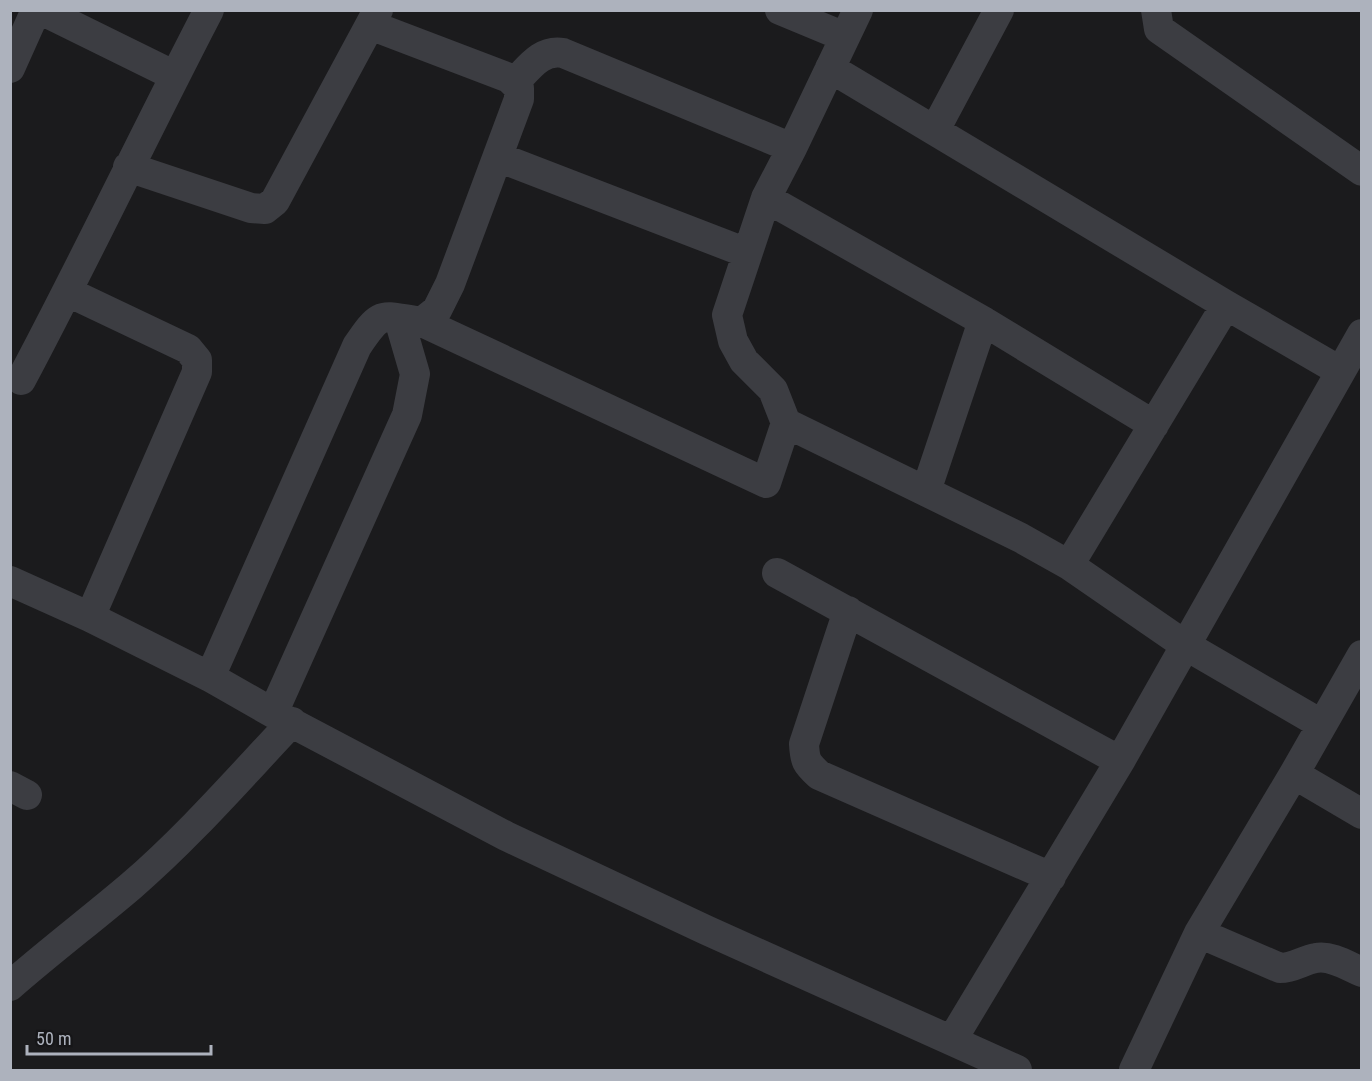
<svg xmlns="http://www.w3.org/2000/svg" width="1372" height="1081" font-family="'Roboto Condensed',sans-serif">
<rect width="100%" height="100%" fill="#1b1b1d"/>
<g fill="none" stroke-linecap="round" stroke-linejoin="round">
<path stroke="#3c3d42" stroke-width="30" d="M 41,10 L 175,76
M 780,10 L 845,37
M 1156,10 L 1159,29 L 1362,171
M 10,68 L 36,10
M 830,68 L 1226,305 L 1340,371
M 515,82 C 529,68 541,49 563,53 L 792,148
M 935,130 L 999,10
M 498,157 L 747,253
M 128,167 L 251,208 L 265,209 L 275,201 L 378,10
M 766,198 L 983,321 L 1154,425
M 68,292 L 188,349 L 197,360 L 197,372 L 90,617
M 422,322 L 766,483 L 786,423 L 773,390 L 744,361 L 733,341 L 727,315 L 766,198 L 792,148 L 858,10
M 21,380 C 86,258 145,133 209,10
M 786,423 L 1021,538 L 1069,565 L 1185,645 L 1321,724
M 926,491 L 983,321
M 1069,565 L 1226,305
M 777,573 L 1120,761
M 10,581 L 90,617 L 210,677 L 273,713 L 506,836 L 706,930 L 1017,1070
M 848,611 L 804,744 C 805,761 806,763 819,775 L 1051,877
M 210,677 L 357,346 C 382,309 380,316 422,322 L 437,310 L 450,284 L 519,99 L 519,88 L 509,78 L 370,25
M 273,713 L 407,415 L 415,374 L 399,319
M 1294,774 L 1362,814
M 10,786 L 27,795
M 1199,933 L 1280,968 C 1294,968 1303,960 1316,958 C 1331,955 1348,966 1362,972
M 10,986 C 50,951 91,920 131,886 C 189,836 240,777 292,722
M 952,1040 L 1120,761 L 1362,334
M 1134,1070 L 1199,933 L 1294,774 L 1362,655"/>
</g>
<rect width="1372" height="1081" fill="none" stroke="#adb2bd" stroke-width="24"/>
<path d="M27 1045v9h184v-9" fill="none" stroke="#adb2bd" stroke-width="3"/>
<text x="36" y="1045" font-size="18" fill="#adb2bd" stroke="#161618" stroke-width="4.5" paint-order="stroke">50 m</text>
</svg>
